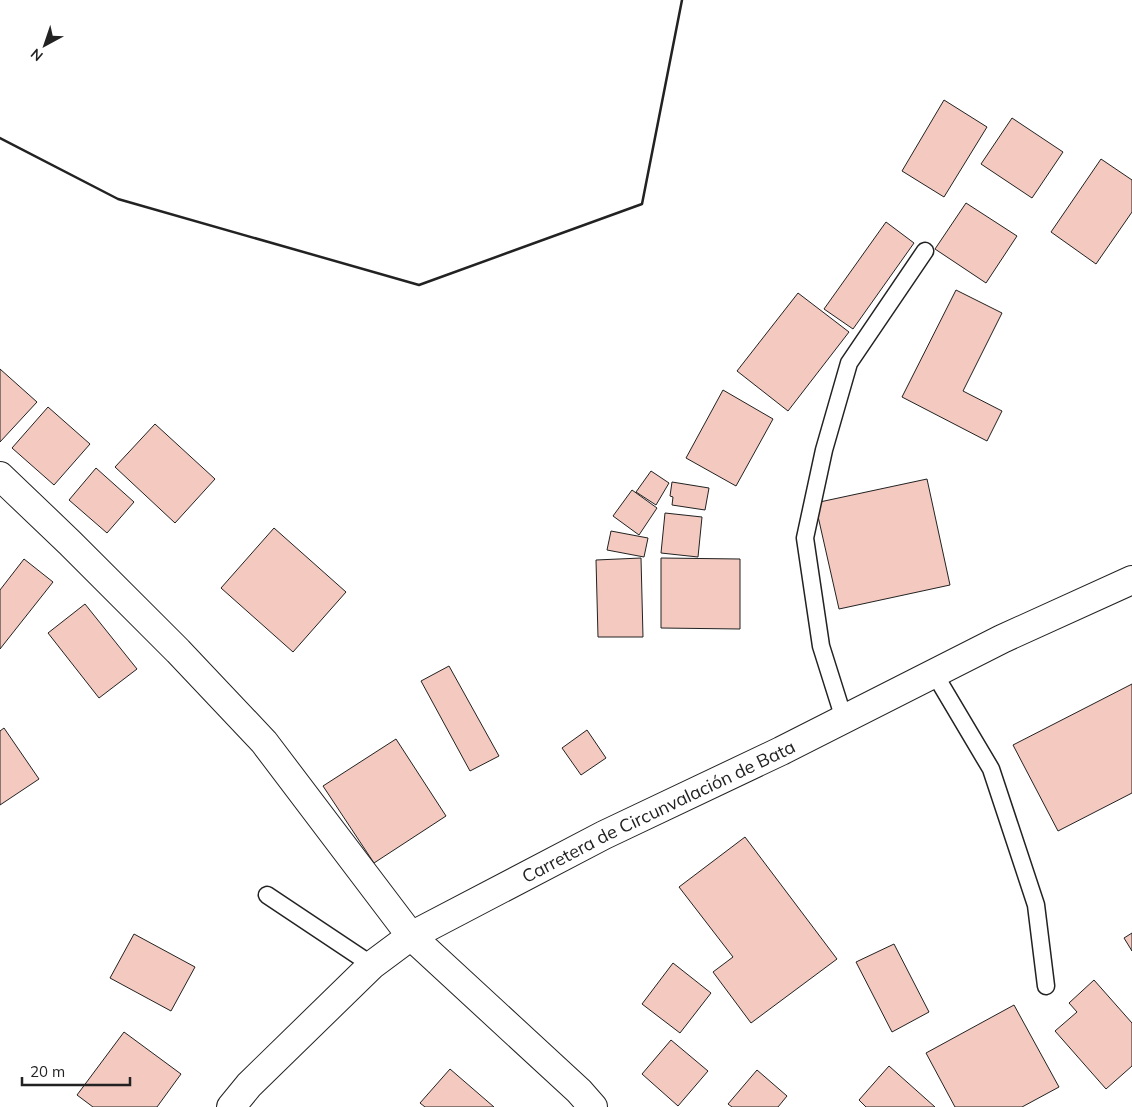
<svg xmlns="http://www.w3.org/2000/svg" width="1132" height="1107" font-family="Mulish,sans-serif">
<rect width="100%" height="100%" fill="#fff"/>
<path fill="#f3c9c0" stroke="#222" d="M 944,100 L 987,127 L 944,197 L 902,171 Z
M 1012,118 L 1063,152 L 1032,198 L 981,164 Z
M 1101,159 L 1132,180 L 1132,212 L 1096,264 L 1051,232 Z
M 966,203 L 1017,236 L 986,283 L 935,249 Z
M 886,222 L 914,243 L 853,329 L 824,309 Z
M 956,290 L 1002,313 L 963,391 L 1002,411 L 987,441 L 902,397 Z
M 798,293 L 849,332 L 788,411 L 737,371 Z
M 0,369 L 37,402 L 0,442 Z
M 723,390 L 773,419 L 736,486 L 686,458 Z
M 48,407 L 90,444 L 54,485 L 12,448 Z
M 155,424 L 215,479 L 175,523 L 115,467 Z
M 96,468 L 134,502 L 107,533 L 69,500 Z
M 651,471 L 669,483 L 656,505 L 636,492 Z
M 927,479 L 950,585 L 839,609 L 815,503 Z
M 672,482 L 709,488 L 705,510 L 672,505 L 673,497 L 670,496 Z
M 632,490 L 657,508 L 639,535 L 613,516 Z
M 665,513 L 702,517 L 698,557 L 661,553 Z
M 274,528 L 346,592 L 293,652 L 221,588 Z
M 611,531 L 648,538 L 644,557 L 607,550 Z
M 641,558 L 643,637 L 598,637 L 596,560 Z
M 661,558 L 740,559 L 740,629 L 661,628 Z
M 24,559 L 53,582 L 0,649 L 0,590 Z
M 85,604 L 137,669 L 99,698 L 48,633 Z
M 449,666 L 499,756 L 470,771 L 421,681 Z
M 1132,684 L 1132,793 L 1058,831 L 1013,745 Z
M 4,728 L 39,779 L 0,805 L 0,731 Z
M 587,730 L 606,758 L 581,775 L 562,748 Z
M 396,739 L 446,816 L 374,863 L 323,786 Z
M 745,837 L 837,959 L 751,1023 L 713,972 L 733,957 L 679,887 Z
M 1132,933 L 1132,951 L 1124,938 Z
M 134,934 L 195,967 L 171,1011 L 110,978 Z
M 894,944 L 929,1012 L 892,1032 L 856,962 Z
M 673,963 L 711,993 L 680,1033 L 642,1004 Z
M 1094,980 L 1132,1023 L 1132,1066 L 1106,1089 L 1055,1031 L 1077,1012 L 1069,1003 Z
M 1014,1005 L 1059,1087 L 1022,1107 L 955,1107 L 926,1053 Z
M 124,1032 L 181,1074 L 157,1107 L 93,1107 L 77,1095 Z
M 671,1040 L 708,1071 L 678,1106 L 642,1074 Z
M 889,1066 L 935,1107 L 866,1107 L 859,1100 Z
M 450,1069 L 494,1107 L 425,1107 L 420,1103 Z
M 757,1070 L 787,1096 L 778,1107 L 732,1107 L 728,1104 Z"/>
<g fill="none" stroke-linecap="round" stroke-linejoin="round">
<g stroke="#222" stroke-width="19">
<path id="lane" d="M 934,673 L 991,769 L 1036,905 L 1046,986
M 844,719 L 821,646 L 805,538 L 824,450 L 849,363 L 925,251
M 267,895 L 372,965"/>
</g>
<g stroke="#222" stroke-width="30">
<path id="street" d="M 0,476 L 70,543 L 178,651 L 264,742 L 411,936 L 579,1091 L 593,1107"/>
</g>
<g stroke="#222" stroke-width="30">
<g id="primary">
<path id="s1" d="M 231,1107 L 249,1085 L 372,965 L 411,936 L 604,835 L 781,751 L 1002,639 L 1132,580"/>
</g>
</g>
<use href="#lane" stroke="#fff" stroke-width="16"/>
<use href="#street" stroke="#fff" stroke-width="28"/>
<use href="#primary" stroke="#fff" stroke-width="28"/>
<path stroke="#222" stroke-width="2.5" d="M 0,138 L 118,199 L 419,285 L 642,204 L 682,0"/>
</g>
<g text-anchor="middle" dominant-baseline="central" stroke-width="4" stroke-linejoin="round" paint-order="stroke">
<g font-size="18" fill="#222" stroke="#fff">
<text stroke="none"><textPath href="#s1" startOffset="526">Carretera de Circunvalación de Bata</textPath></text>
</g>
</g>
<g transform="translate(45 45) rotate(220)" stroke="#ffffff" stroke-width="4" paint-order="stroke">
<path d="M0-4L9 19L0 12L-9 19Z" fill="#222222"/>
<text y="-8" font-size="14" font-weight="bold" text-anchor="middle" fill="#222222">N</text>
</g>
<path d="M22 1077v8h108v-8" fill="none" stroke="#222222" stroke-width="2.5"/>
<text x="30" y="1077" font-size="15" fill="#222222" stroke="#ffffff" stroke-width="4" paint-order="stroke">20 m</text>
</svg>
